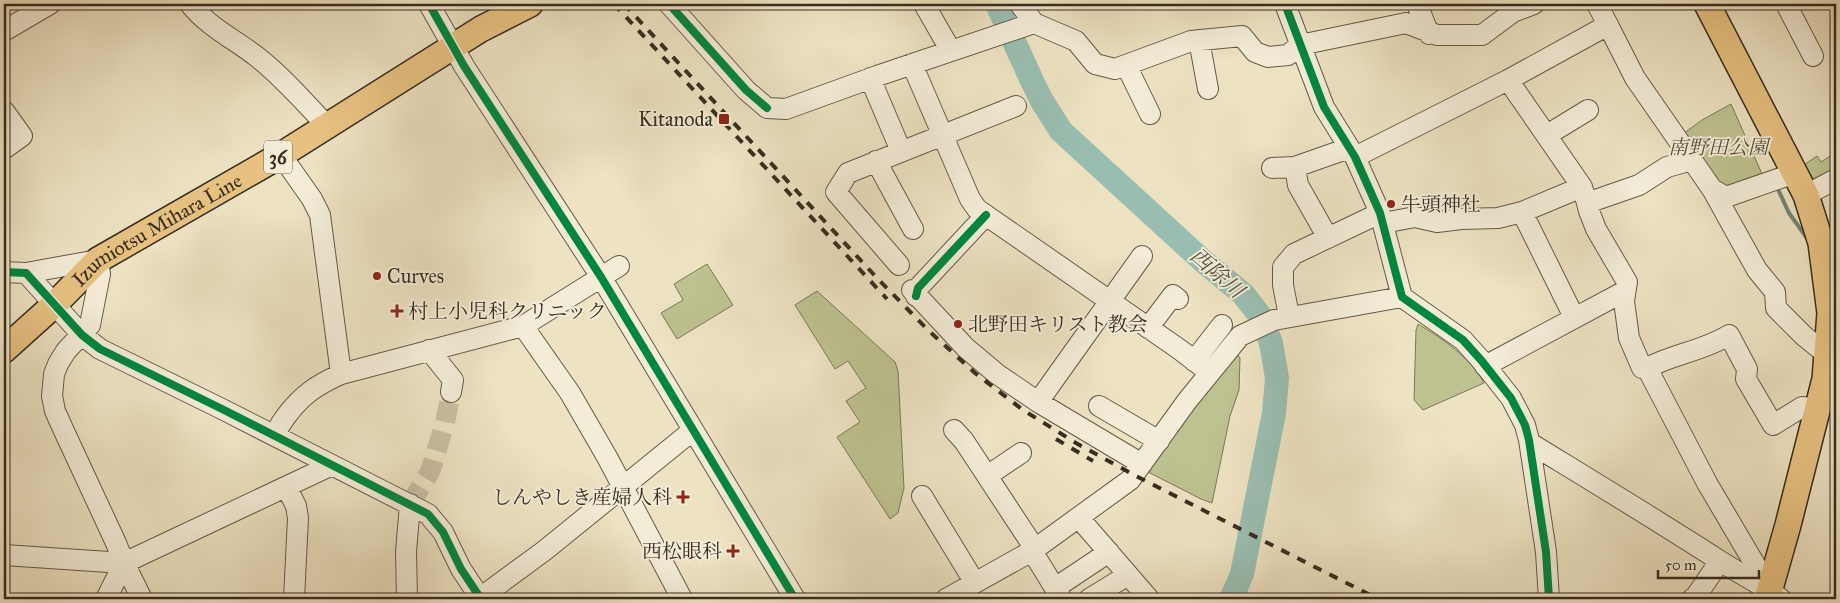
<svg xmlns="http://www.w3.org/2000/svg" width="1840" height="603" font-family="'IM FELL Great Primer','Noto Serif JP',serif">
<rect width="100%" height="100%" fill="#ede2c2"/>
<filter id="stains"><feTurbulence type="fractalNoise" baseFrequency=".004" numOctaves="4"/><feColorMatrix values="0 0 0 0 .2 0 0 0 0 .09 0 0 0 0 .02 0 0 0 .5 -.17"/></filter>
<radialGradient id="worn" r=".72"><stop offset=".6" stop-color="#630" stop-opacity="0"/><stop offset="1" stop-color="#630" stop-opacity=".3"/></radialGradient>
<path fill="#bdc290" stroke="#7a7858" d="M 1731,104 L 1766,183 L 1726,197 L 1680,136 L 1702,120 Z
M 1836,152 L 1836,169 L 1814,183 L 1804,165 L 1817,156 L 1821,162 Z
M 707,264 L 733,305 L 677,339 L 661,313 L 683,300 L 674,284 Z
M 817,291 L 895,362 L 898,371 L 904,488 L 898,513 L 890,519 L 837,437 L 860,422 L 846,401 L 866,388 L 848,361 L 835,369 L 795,305 Z
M 1418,324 C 1443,339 1470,357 1484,383 L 1423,410 L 1414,400 L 1416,330 Z
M 1236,352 L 1240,358 L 1239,390 L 1230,416 L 1212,503 L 1201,499 L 1148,472 L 1211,384 Z"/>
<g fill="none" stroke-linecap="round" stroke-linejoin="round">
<path stroke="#728477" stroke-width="4" d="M 1694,4 L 1698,10
M 1776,185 L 1789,213 L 1809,241"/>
<path stroke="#99beb1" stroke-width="24" d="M 997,4 L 1033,83 L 1042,101 L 1061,131 L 1203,261 L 1243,294 L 1261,317 L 1271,343 L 1277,378 L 1274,413 L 1242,574 L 1231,599"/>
<path stroke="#c9bea2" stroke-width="20" stroke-dasharray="20 10" stroke-linecap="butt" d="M 410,504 L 430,472 L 445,423 L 451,392"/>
<g stroke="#655a48" stroke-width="22">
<path id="minor" d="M 190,4 C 207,26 234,39 256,56 C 283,77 305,103 328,127
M 429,4 L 464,66 L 601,277 L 795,599
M 669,4 L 746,90 L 767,108 L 786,109 L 877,76 L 1034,23
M 924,4 L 951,51
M 1020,4 L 1034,23 L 1076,41 L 1095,64 L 1115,69 L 1191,41 L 1242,36 L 1255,52 L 1268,57 L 1288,55 L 1300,45 L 1406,23 L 1437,35 L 1482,35 L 1513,12 L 1534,4
M 1285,4 L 1324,107 L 1355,157 L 1380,213 L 1402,297 L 1463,340 L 1481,360 L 1511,398 L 1525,425 L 1529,440 L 1546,552 L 1549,599
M 1417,4 L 1429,34
M 1597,4 L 1608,25
M 1786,4 L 1813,56
M 4,31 L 50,4
M 1199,40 L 1208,89
M 912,64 L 970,199 L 977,209 L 1179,349 L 1209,372
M 1126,65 L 1150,114
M 870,78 L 901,151
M 1508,80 L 1582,187
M 4,111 L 22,136 L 4,149
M 1547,135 L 1588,110
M 1355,157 L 1508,80 L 1608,25 L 1635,78 L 1712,189 L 1726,197 L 1795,173
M 876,161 L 913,229
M 1295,167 L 1298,185 L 1328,238
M 1272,168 L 1295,167 L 1349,148
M 1712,189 L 1757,270 L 1775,292 L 1776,308 L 1804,336 L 1835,361
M 1806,195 L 1836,179
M 1587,203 L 1589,211 L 1596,229 L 1627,282 L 1624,301 L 1629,338 L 1642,368 L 1647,368 L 1707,483 L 1770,590
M 1522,212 L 1574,317
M 1383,223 L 1415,217 L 1437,222 L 1461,219 L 1498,218 L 1522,212 L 1582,187 L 1587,203 L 1639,185 L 1667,167 L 1692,160
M 899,265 L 836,192 L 848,173 L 1016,106
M 4,272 L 26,273 L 82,335 L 100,349 L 222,409 L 428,514 L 443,532 L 461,569 L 481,599
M 26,273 L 98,260 L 100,274 L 90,325 L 66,351 L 58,364 L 54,374 L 52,396 L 55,411 L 64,431 L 116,543 L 124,563 L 142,599
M 912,290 L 966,348 L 997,374 L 1038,402 L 1142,256
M 916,296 L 918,288 L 986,215
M 1289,316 L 1283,285 L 1283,267 L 1294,254 L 1380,213
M 523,326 L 570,393 L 607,457 L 682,599
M 1148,328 L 1173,295 L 1178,299
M 429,350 L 453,380 L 451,392
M 1194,361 L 1222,325
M 1485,366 L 1625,291
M 1647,368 C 1673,354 1703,351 1729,335 L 1747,369 L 1746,379 L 1773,425 L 1802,407 L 1817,409
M 341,374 L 523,326 L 619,266
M 1038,402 L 1142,464
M 1099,406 L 1159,441
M 954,430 L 964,441 L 1035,549
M 275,436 C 277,428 282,422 287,415 C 303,394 317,385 341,374 L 320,215 L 312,199 L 281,155
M 1530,443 C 1592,481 1655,519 1717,559 C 1738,573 1761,584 1781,599
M 987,476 L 1021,453
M 287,488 L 296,506 L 298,518 L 294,599
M 922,496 L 975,583
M 1079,518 L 1149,599
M 1032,551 L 1061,598
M 4,555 L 124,563 L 332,465
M 1055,588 L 1109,552
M 480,598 L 544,551 L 692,431
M 106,599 L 124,563
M 407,599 L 406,552 L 410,504
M 946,599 L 1032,551 L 1130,480 L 1187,401 L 1240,336 L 1274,320 L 1402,297
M 1089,599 L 1128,575
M 1692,599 L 1696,596 L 1720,561"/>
</g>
<g stroke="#382d20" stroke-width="28">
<g id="major">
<path d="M 1707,4 L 1806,195 L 1821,243 L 1830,313 L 1825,379 L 1788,525 L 1767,599"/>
<path id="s1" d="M 4,350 L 54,305 L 98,260 L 281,155 L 481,29 L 530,4"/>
</g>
</g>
<use href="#minor" stroke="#f3ecd7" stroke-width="20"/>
<use href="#major" stroke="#e6c181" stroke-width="25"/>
<path stroke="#382d20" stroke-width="4" stroke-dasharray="9 9" stroke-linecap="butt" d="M 614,4 L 887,299
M 624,4 L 877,278 L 928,330 L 975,373 L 1023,410 L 1076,443 L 1134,475 L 1378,599
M 1056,439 L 1093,461"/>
<g stroke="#f3ecd7" stroke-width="11">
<path id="cycleway" d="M 429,4 L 464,66 L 601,277 L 795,599
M 669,4 L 746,90 L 767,108
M 1285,4 L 1324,107 L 1355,157 L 1380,213 L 1402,297 L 1463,340 L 1481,360 L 1511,398 L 1525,425 L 1529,440 L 1546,552 L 1549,599
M 4,272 L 26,273 L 82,335 L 100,349 L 222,409 L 428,514 L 443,532 L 461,569 L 481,599
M 916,296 L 918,288 L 986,215"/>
</g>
<use href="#cycleway" stroke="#00873e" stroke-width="8"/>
</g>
<g fill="#8f2418" stroke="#f3ecd7" stroke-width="2">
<rect x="718" y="113" width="12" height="12" rx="2.5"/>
<circle cx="1391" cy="204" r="5"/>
<circle cx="377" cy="276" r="5"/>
<path d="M394.5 303.5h5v5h5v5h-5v5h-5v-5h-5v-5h5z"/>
<circle cx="958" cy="324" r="5"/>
<path d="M680.5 489.5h5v5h5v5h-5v5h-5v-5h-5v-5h5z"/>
<path d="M730.5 543.5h5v5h5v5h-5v5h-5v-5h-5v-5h5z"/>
</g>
<g text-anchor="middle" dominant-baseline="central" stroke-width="4" stroke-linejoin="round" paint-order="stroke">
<rect fill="#f3ecd7" stroke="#706657" stroke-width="1" x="264" y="140.5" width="28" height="33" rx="4"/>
<g font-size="19" font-weight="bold" fill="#382d20">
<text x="278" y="157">36</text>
</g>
<g font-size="20" fill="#382d20" stroke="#f3ecd7" text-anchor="start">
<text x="713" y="119" text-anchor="end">Kitanoda</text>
<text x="1401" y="204">牛頭神社</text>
<text x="387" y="276">Curves</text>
<text x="408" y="311">村上小児科クリニック</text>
<text x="968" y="324">北野田キリスト教会</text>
<text x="672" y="497" text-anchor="end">しんやしき産婦人科</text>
<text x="722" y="551" text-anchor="end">西松眼科</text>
</g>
<g font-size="20" font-style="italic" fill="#59523c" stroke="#f3ecd7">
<text x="1718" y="147">南野田公園</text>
</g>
<g font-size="20" fill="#382d20" stroke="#f3ecd7">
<text stroke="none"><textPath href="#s1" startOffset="196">Izumiotsu Mihara Line</textPath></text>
</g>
<g font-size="21" font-style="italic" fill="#505144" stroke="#f3ecd7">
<text transform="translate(1217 273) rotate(41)">西除川</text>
</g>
</g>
<rect width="1840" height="603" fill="none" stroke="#ede2c2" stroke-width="20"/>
<rect x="5" y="5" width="1830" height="593" fill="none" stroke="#382d20" stroke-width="2.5"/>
<rect x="10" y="10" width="1820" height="583" fill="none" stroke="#382d20"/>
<path d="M1658 570v8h101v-8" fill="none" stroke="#382d20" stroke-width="2.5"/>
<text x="1665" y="570" font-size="15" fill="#382d20" stroke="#f3ecd7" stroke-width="4" paint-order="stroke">50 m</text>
<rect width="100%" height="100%" filter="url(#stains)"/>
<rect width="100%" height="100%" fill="url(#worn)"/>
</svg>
